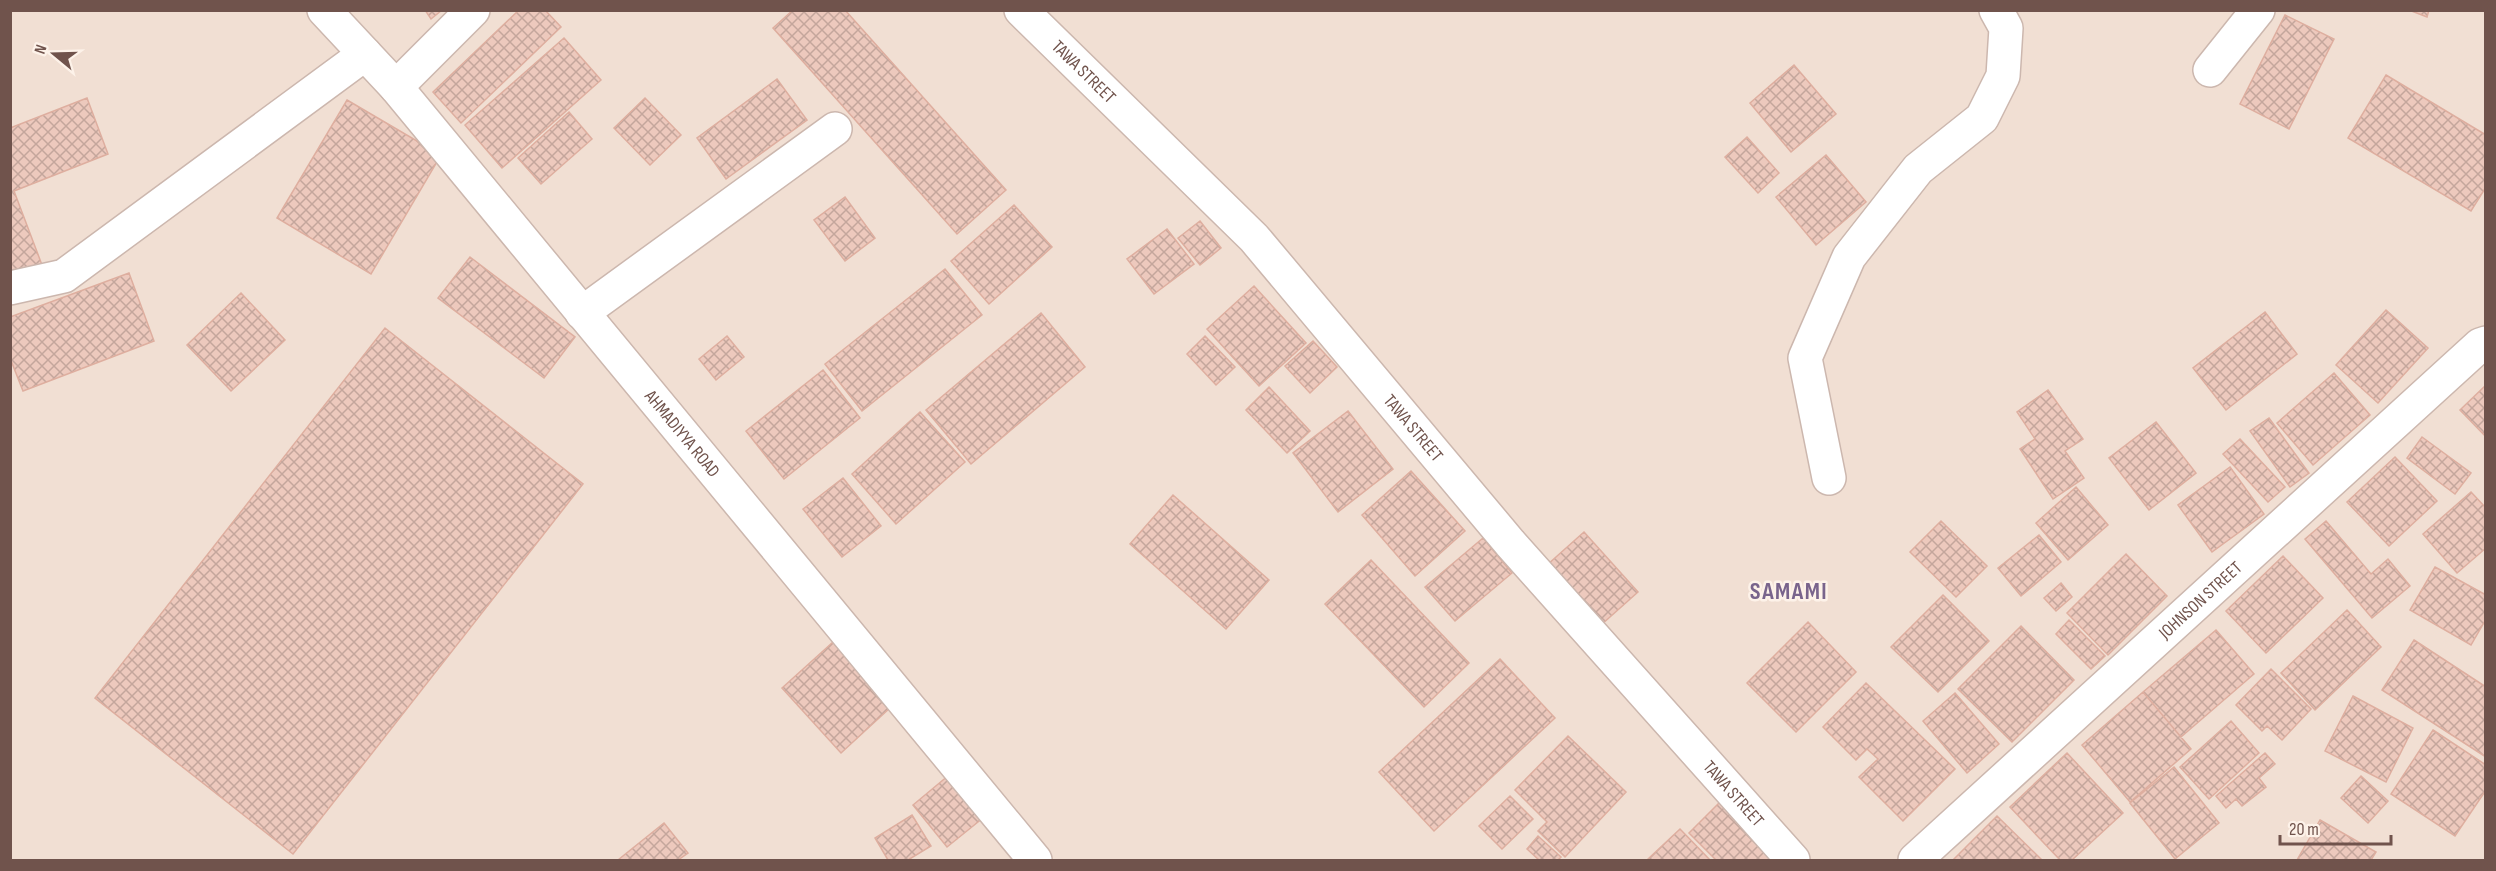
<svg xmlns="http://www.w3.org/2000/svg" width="2496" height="871" font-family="'Sofia Sans Condensed',sans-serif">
<defs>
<pattern id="building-cross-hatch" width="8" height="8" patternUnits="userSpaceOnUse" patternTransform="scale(1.5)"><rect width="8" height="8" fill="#edc9bd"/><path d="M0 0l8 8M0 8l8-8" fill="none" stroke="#c4a69c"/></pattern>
</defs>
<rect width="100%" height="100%" fill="#faeee3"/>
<path fill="#f1dfd3" d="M 11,11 L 2485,11 L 2485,860 L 11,860 Z"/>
<path fill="url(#building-cross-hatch)" stroke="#deae9f" stroke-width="1.5" d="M 425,10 L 442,10 L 431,19 Z
M 519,10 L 545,10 L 561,27 L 461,123 L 433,92 Z
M 793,10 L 845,10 L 1006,190 L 957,234 L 773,28 Z
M 2409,10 L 2429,10 L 2427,17 Z
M 2285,15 L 2334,39 L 2289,129 L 2240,104 Z
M 564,38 L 601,80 L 502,168 L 465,125 Z
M 1794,65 L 1836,114 L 1791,152 L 1750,103 Z
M 2386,75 L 2486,135 L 2486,187 L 2471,211 L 2348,138 Z
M 777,79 L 807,120 L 726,179 L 697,138 Z
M 87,98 L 108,154 L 14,191 L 42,265 L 10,278 L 10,128 Z
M 645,98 L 681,135 L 650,165 L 614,128 Z
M 347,100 L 441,155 L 371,274 L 277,218 Z
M 569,112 L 592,139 L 541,184 L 518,158 Z
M 1747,137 L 1779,173 L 1758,193 L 1725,157 Z
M 1826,155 L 1866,202 L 1816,245 L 1776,197 Z
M 845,197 L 875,238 L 845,261 L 814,220 Z
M 1014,205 L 1052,247 L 989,304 L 951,261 Z
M 1200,221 L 1221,248 L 1200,265 L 1178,238 Z
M 1167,229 L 1194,264 L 1154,294 L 1127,259 Z
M 470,257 L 575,337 L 544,378 L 438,298 Z
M 945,269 L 982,315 L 862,411 L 825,364 Z
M 129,273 L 154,341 L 23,391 L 10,358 L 10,317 Z
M 1254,286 L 1306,343 L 1259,386 L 1207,329 Z
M 241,293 L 285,340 L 231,391 L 187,345 Z
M 2386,310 L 2428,348 L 2378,403 L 2336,365 Z
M 2265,312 L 2297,354 L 2226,410 L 2193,368 Z
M 1041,313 L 1085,367 L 971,464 L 926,410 Z
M 385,328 L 583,484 L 293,854 L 95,698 Z
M 727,336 L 744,357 L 716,380 L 699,359 Z
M 1205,336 L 1235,367 L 1216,385 L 1187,354 Z
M 1313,341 L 1337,367 L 1310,393 L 1285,366 Z
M 823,370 L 860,418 L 784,479 L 746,431 Z
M 2334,373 L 2370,415 L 2313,465 L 2277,423 Z
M 2486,385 L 2486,437 L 2460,410 Z
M 1269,387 L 1310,431 L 1287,453 L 1246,410 Z
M 2048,390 L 2083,439 L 2065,451 L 2084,478 L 2053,499 L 2020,449 L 2035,439 L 2017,412 Z
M 1348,411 L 1393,469 L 1338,512 L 1293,453 Z
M 920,412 L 965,462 L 896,524 L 852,474 Z
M 2269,418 L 2309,473 L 2290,487 L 2250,431 Z
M 2156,422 L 2196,473 L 2149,510 L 2109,458 Z
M 2422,437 L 2471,473 L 2455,494 L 2407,458 Z
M 2240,439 L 2285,487 L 2268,502 L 2223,454 Z
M 2395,457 L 2437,501 L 2389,546 L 2347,502 Z
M 2230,467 L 2264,514 L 2212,552 L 2178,505 Z
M 1411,471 L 1465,531 L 1415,576 L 1362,515 Z
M 843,478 L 881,526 L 842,557 L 803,509 Z
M 2076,487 L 2108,525 L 2068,560 L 2036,523 Z
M 2471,492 L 2486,508 L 2486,548 L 2457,573 L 2423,534 Z
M 1173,495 L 1269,580 L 1226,629 L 1130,544 Z
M 1941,521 L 1987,566 L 1956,597 L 1910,552 Z
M 2326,521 L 2371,574 L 2388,559 L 2410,586 L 2372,618 L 2305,539 Z
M 1584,532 L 1638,592 L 1601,625 L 1547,565 Z
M 2039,535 L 2061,562 L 2021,596 L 1998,568 Z
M 1483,538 L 1512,573 L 1455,621 L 1425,587 Z
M 2126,554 L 2167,596 L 2108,655 L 2067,613 Z
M 2283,556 L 2323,598 L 2266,653 L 2226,611 Z
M 1371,560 L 1469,663 L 1424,707 L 1325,604 Z
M 2435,567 L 2486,595 L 2486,619 L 2471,645 L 2410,610 Z
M 2061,583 L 2072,597 L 2056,611 L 2044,598 Z
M 1943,595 L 1989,641 L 1938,692 L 1891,647 Z
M 2347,610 L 2381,647 L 2315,710 L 2281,673 Z
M 2069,620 L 2105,656 L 2091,669 L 2056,634 Z
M 1808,622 L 1856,672 L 1796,732 L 1747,683 Z
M 2021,626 L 2074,680 L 2012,742 L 1958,689 Z
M 2216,630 L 2254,674 L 2181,737 L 2143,692 Z
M 2414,640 L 2486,687 L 2486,757 L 2382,690 Z
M 833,642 L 891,707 L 841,753 L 782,688 Z
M 1500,659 L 1555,718 L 1434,831 L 1379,772 Z
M 2271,669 L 2311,709 L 2282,740 L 2267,726 L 2262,731 L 2236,705 Z
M 1866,683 L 1955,769 L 1903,821 L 1859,777 L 1878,759 L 1867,749 L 1856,760 L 1823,727 Z
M 2143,692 L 2191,749 L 2130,802 L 2082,745 Z
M 1955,693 L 1999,744 L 1967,773 L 1923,721 Z
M 2353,696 L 2413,728 L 2386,782 L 2325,751 Z
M 2231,721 L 2259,753 L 2209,799 L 2180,767 Z
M 2433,730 L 2486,765 L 2486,790 L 2455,836 L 2391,794 Z
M 1568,736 L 1626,792 L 1565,857 L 1538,831 L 1547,822 L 1515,790 Z
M 2067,753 L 2123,813 L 2072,860 L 2060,860 L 2010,807 Z
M 2265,753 L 2275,764 L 2259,778 L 2266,787 L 2242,806 L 2236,799 L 2226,808 L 2216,796 Z
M 2174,767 L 2219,823 L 2175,859 L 2130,803 Z
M 949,775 L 983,818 L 947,847 L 913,805 Z
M 2361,776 L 2388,801 L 2368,823 L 2341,798 Z
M 1510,796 L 1533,819 L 1502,849 L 1479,826 Z
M 1722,800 L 1782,860 L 1716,860 L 1689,833 Z
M 912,815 L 931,846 L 908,860 L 888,860 L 875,838 Z
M 1997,816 L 2042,860 L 1953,860 Z
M 2320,820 L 2376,852 L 2371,860 L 2297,860 Z
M 664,823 L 688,853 L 678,860 L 618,860 Z
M 1680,829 L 1710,860 L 1647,860 Z
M 1538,836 L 1561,857 L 1558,860 L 1539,860 L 1527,849 Z"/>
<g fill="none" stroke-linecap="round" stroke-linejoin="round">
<g stroke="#ccb7ae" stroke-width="36">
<g id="minor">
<path id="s1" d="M 324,10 L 396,87 L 1035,860"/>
<path id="s2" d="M 1021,10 L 1254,238 L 1510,543 L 1793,860"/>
<path d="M 2210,70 L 2258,10"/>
<path d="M 396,87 L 473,10"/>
<path d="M 10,288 L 64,276 L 365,54"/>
<path d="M 582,313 L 835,129"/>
<path d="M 1829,478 L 1805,358 L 1849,257 L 1918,169 L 1982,118 L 2003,76 L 2006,28 L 1996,10"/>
<path id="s3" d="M 1915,860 L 2480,345 L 2486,343"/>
</g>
</g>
<use href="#minor" stroke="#fff" stroke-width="33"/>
</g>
<g text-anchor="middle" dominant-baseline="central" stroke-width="5" stroke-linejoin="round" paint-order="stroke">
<g font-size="18" fill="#70534c" stroke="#fdf2e9">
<text stroke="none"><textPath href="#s2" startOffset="88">TAWA STREET</textPath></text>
<text stroke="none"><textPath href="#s2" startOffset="574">TAWA STREET</textPath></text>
<text stroke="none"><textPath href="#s1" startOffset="555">AHMADIYYA ROAD</textPath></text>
<text stroke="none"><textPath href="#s3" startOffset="386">JOHNSON STREET</textPath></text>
<text stroke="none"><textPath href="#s2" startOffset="1060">TAWA STREET</textPath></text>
</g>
<g font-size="24" font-weight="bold" letter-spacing="1.5" fill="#79648c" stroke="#fdf2e9">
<text x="1789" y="591">SAMAMI</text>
</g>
</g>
<rect width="2496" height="871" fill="none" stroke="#70534c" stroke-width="24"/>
<g transform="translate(54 54) rotate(289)" stroke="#fdf2e9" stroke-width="4.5" paint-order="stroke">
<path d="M0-4.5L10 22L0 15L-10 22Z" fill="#70534c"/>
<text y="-9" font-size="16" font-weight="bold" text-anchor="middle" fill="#70534c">N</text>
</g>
<path d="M2280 835v9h111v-9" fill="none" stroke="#70534c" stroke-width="3"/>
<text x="2289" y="835" font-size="18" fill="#70534c" stroke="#fdf2e9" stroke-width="4.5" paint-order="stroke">20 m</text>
</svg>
